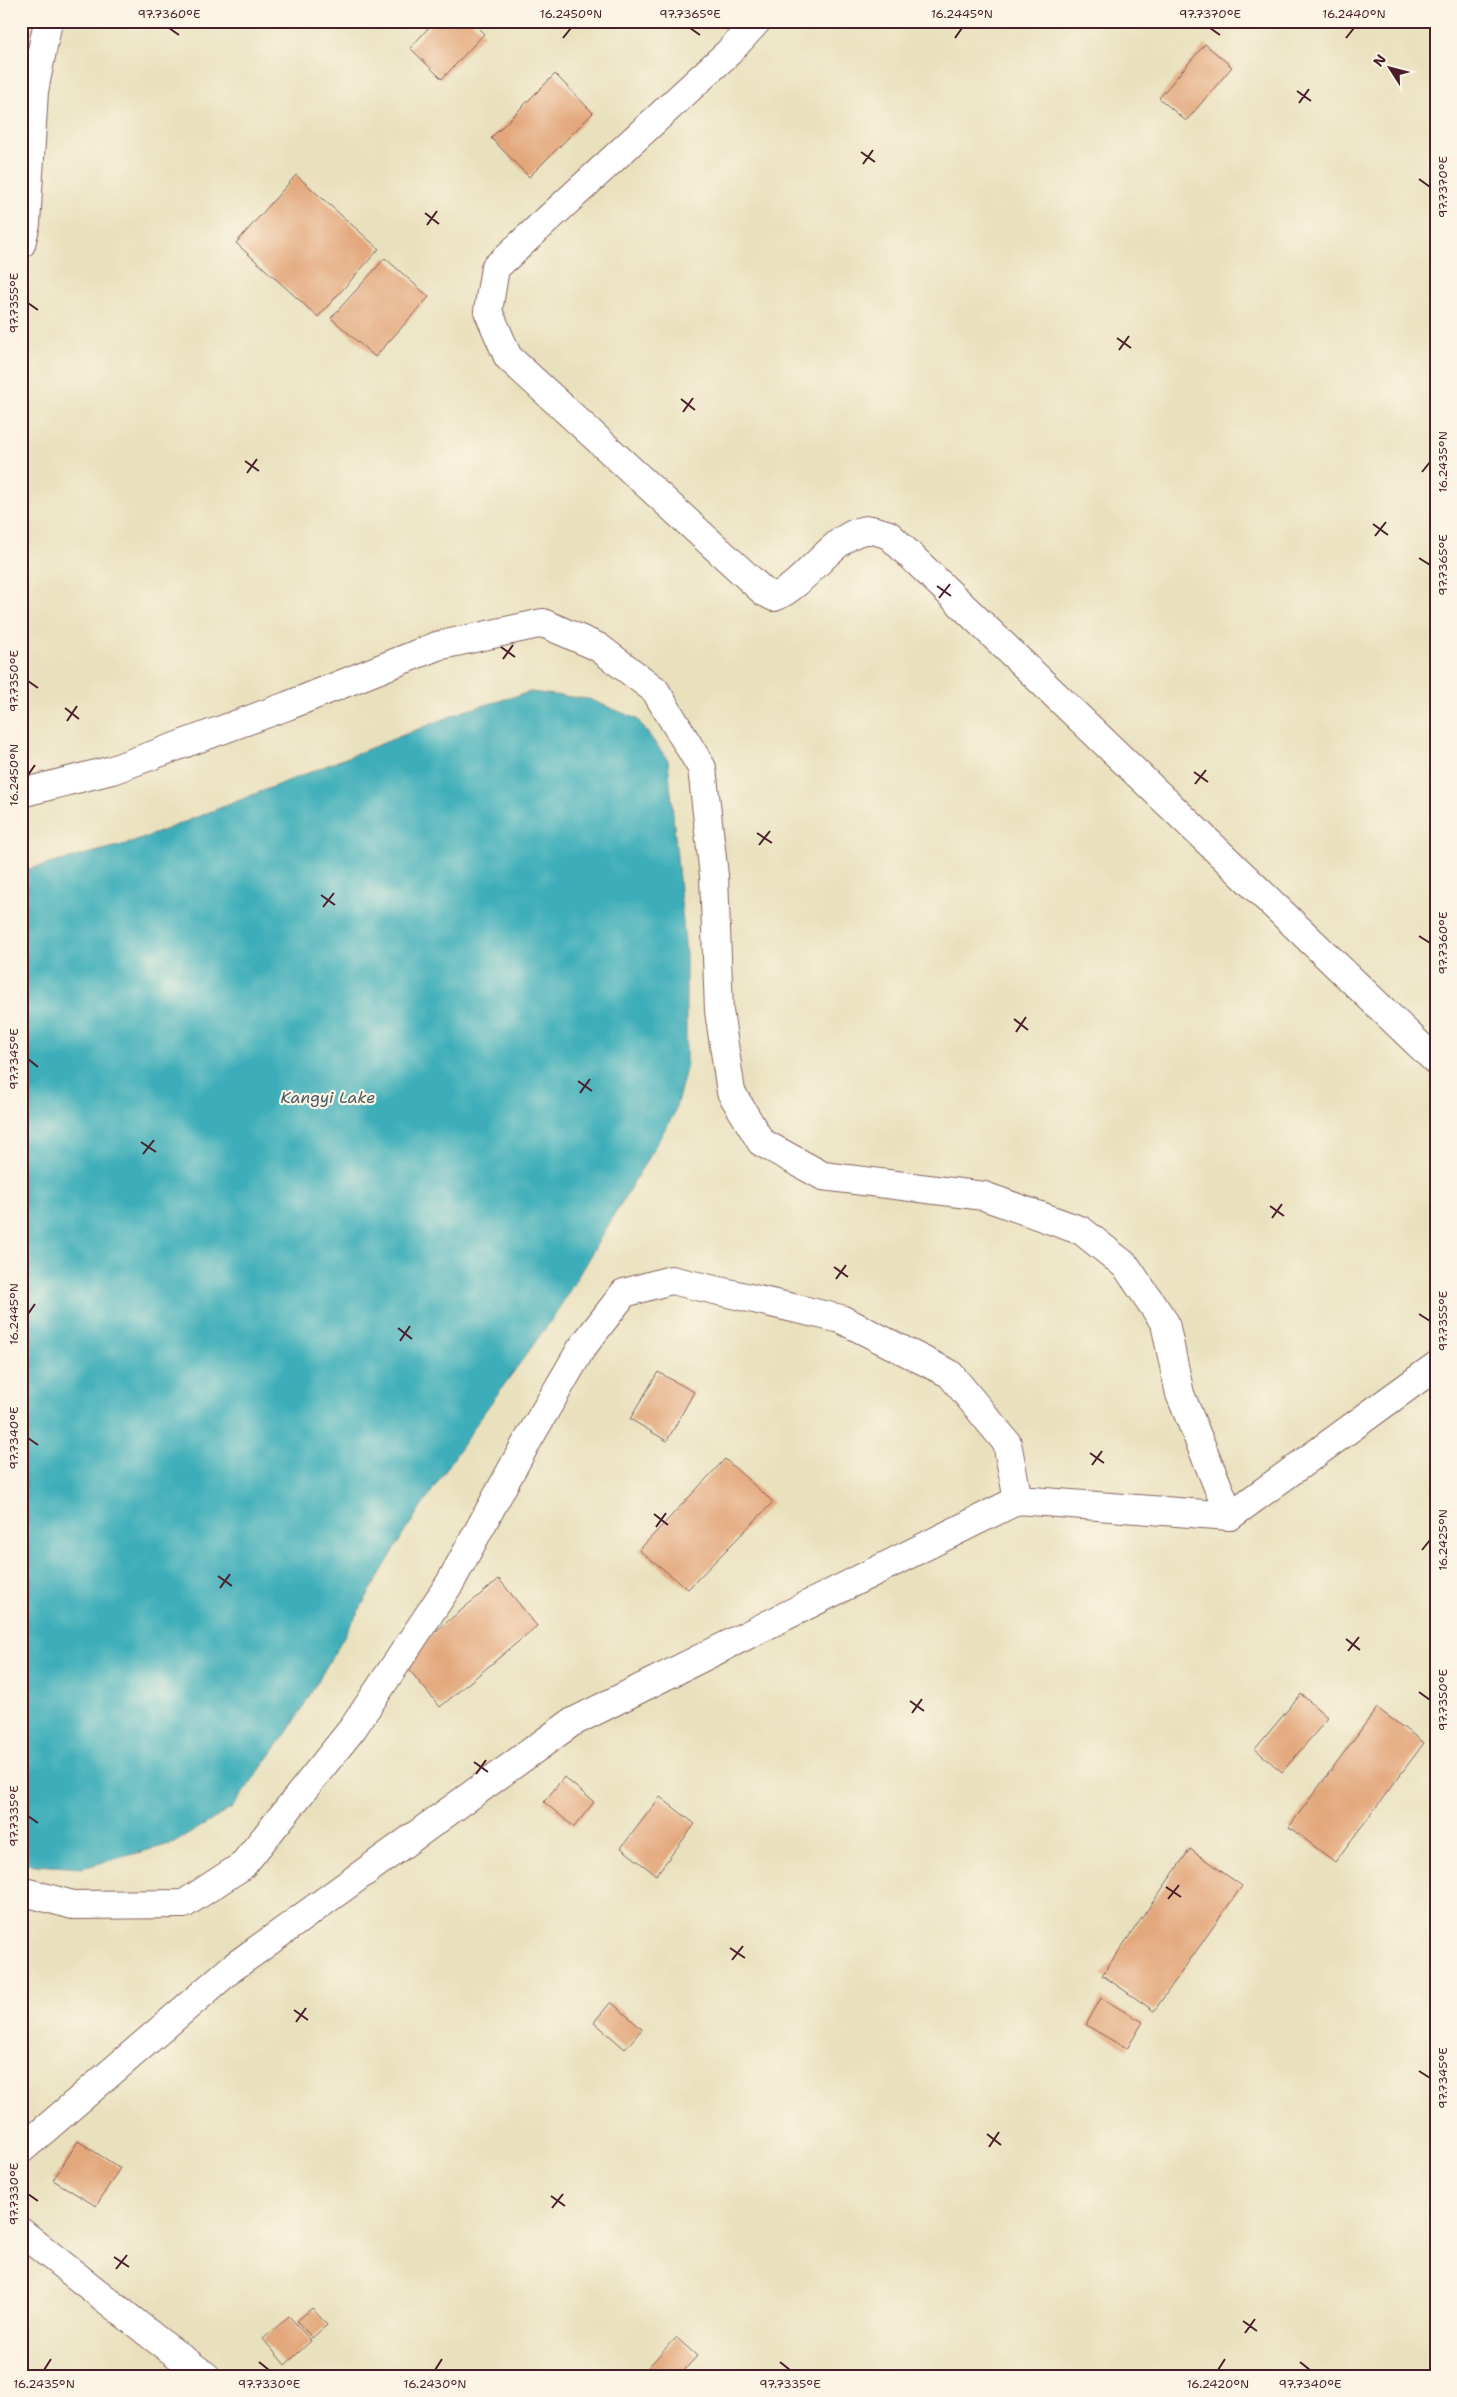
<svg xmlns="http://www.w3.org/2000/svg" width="1457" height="2397" font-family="'Shantell Sans',sans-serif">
<rect width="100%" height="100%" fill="#fcf5e5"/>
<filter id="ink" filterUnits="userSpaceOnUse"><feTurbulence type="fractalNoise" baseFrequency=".02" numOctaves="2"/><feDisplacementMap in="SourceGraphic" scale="10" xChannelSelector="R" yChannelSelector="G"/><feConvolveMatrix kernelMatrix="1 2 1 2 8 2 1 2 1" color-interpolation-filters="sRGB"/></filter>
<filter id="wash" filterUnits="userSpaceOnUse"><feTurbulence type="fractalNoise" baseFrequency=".0096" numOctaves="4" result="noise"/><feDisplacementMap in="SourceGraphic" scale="20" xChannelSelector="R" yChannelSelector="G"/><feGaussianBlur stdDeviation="1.12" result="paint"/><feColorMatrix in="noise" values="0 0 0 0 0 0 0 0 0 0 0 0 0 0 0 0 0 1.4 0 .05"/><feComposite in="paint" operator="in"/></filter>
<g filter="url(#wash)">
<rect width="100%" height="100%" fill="#e9e1be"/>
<path fill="#3eaeb9" stroke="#446672" d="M 530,692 L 589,699 L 637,719 L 668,760 L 686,955 L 686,1069 L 674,1114 L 555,1315 L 485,1411 L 404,1533 L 293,1724 L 232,1808 L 174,1843 L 82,1868 L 21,1864 L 21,871 L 134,842 L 464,711 Z"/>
<g id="blocks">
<path fill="#e3a77c" d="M 435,21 L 471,21 L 484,34 L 442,79 L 410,48 Z
M 1205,44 L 1232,67 L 1186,121 L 1159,98 Z
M 555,74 L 593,113 L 529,177 L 491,138 Z
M 296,175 L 379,249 L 318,317 L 236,243 Z
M 385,258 L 429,297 L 375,357 L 331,318 Z
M 658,1372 L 694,1392 L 667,1441 L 630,1419 Z
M 725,1459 L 773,1502 L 688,1589 L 639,1550 Z
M 499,1579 L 537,1626 L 440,1707 L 401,1660 Z
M 1301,1694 L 1328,1718 L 1282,1772 L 1255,1749 Z
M 1377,1708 L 1424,1743 L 1335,1862 L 1289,1827 Z
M 564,1777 L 594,1802 L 574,1827 L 544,1802 Z
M 660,1797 L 695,1824 L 656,1875 L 621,1848 Z
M 1190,1849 L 1242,1886 L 1154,2011 L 1102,1975 Z
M 1101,1998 L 1143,2022 L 1127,2049 L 1086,2025 Z
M 611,2002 L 642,2029 L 625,2049 L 594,2022 Z
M 78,2141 L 120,2168 L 96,2206 L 53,2180 Z
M 312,2308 L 327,2325 L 312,2338 L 297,2321 Z
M 289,2316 L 311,2341 L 285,2365 L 263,2339 Z
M 676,2337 L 697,2356 L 679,2376 L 640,2376 Z"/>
</g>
</g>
<g filter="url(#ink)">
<use href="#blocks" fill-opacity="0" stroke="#82635e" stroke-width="1"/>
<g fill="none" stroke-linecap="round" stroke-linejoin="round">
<g stroke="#82635e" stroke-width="30">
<path id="minor" d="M 757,21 L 729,52 L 495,268 L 488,311 L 508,357 L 764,592 L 774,597 C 806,586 838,527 871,530 C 877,531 883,533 889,535 L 1436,1061
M 21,244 L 26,224 L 34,91 L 48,21
M 21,793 L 112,770 L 287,706 L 437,646 L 543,623 L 598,647 L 655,690 L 702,768 L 714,876 L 719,1011 L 731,1092 L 761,1142 L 823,1176 L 984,1196 L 1082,1231 L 1126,1266 L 1165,1323 L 1180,1394 L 1230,1516
M 21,1891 L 73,1905 L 184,1904 L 242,1866 L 353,1728 L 450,1583 L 524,1447 L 581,1349 L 624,1293 L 671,1280 L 841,1319 L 950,1374 L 1007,1443 L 1018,1500
M 21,2150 L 232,1968 L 571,1723 L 1018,1500 L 1230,1516 L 1436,1366
M 21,2232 L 157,2340 L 206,2376"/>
</g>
<use href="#minor" stroke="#fff" stroke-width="28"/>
</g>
</g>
<path fill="none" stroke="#4a1f2b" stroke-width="2" d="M 169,28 L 179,35M 690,28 L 700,35M 1210,28 L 1220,35M 563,38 L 571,28M 955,38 L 962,28M 1346,38 L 1354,28M 1297,91 L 1311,101M 1299,103 L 1309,89M 861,152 L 875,162M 863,164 L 873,150M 1419,179 L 1430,187M 425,213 L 439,224M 427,225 L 437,211M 28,303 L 38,310M 1117,338 L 1131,348M 1119,350 L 1129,336M 681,399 L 695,410M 683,412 L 693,398M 245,461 L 259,471M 1422,472 L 1430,462M 247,473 L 257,459M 1373,524 L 1388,535M 1375,536 L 1386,522M 1419,558 L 1430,565M 937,586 L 951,596M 939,598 L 950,584M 501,647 L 515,657M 503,659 L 513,645M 28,681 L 38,688M 65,708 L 79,719M 67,721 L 77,706M 1194,772 L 1208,782M 28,775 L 35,765M 1195,784 L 1206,770M 757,833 L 772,843M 759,845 L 770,831M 321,895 L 335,905M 323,907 L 334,893M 1419,936 L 1430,943M 1014,1019 L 1028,1030M 1016,1032 L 1026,1017M 28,1059 L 38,1067M 578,1081 L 592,1091M 580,1093 L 590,1079M 141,1142 L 156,1152M 143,1154 L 154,1140M 1270,1206 L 1284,1216M 1272,1218 L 1282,1204M 834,1267 L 848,1277M 836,1279 L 846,1265M 28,1314 L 35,1304M 1419,1314 L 1430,1321M 398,1328 L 412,1339M 400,1341 L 410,1326M 28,1438 L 38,1445M 1090,1453 L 1104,1463M 1092,1465 L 1102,1451M 654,1514 L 668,1525M 656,1527 L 666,1513M 1422,1550 L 1430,1540M 218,1576 L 232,1586M 220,1588 L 230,1574M 1346,1639 L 1360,1650M 1348,1651 L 1359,1637M 1419,1692 L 1430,1700M 910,1701 L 924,1711M 912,1713 L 922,1699M 474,1762 L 488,1772M 476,1774 L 486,1760M 28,1816 L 38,1823M 1166,1887 L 1181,1897M 1168,1899 L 1179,1885M 730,1948 L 745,1958M 732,1960 L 743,1946M 294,2010 L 308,2020M 296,2022 L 306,2008M 1419,2071 L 1430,2078M 987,2134 L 1001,2145M 989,2147 L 999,2132M 28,2194 L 38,2201M 551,2196 L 565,2206M 552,2208 L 563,2194M 114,2257 L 129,2267M 116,2269 L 127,2255M 1243,2321 L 1257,2331M 1245,2333 L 1255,2319M 259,2362 L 269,2370M 780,2362 L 790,2370M 1300,2362 L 1310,2370M 44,2370 L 51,2359M 435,2370 L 442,2359M 1218,2370 L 1225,2359"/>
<g text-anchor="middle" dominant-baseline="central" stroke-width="4.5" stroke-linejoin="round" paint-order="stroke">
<g font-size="16" font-style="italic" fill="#455864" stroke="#fcf5e5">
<text x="328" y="1097">Kangyi Lake</text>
</g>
</g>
<rect width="1457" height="2397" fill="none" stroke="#fcf5e5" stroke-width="55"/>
<g transform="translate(1390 68) rotate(306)" stroke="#fcf5e5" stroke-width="4" paint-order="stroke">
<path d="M0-4L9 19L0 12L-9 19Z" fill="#4a1f2b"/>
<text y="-8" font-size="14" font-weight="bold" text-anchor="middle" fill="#4a1f2b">N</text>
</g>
<rect x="28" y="28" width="1402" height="2342" fill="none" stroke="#4a1f2b" stroke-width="2"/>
<g font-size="12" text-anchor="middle" fill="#4a1f2b">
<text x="169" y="18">97.7360°E</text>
<text x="571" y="18">16.2450°N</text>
<text x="690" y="18">97.7365°E</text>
<text x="962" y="18">16.2445°N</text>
<text x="1210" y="18">97.7370°E</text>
<text x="1354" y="18">16.2440°N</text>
<text transform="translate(1443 187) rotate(-90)" y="4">97.7370°E</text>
<text transform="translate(14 303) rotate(-90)" y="4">97.7355°E</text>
<text transform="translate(1443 462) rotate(-90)" y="4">16.2435°N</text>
<text transform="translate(1443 565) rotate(-90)" y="4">97.7365°E</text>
<text transform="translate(14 681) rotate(-90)" y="4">97.7350°E</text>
<text transform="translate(14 775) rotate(-90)" y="4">16.2450°N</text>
<text transform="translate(1443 943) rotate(-90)" y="4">97.7360°E</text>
<text transform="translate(14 1059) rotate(-90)" y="4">97.7345°E</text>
<text transform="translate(14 1314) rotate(-90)" y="4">16.2445°N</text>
<text transform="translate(1443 1321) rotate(-90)" y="4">97.7355°E</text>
<text transform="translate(14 1438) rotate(-90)" y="4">97.7340°E</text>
<text transform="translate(1443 1540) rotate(-90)" y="4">16.2425°N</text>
<text transform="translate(1443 1700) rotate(-90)" y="4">97.7350°E</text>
<text transform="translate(14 1816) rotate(-90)" y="4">97.7335°E</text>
<text transform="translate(1443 2078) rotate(-90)" y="4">97.7345°E</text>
<text transform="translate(14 2194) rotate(-90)" y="4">97.7330°E</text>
<text x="44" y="2388">16.2435°N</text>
<text x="269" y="2388">97.7330°E</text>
<text x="435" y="2388">16.2430°N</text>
<text x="790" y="2388">97.7335°E</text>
<text x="1218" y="2388">16.2420°N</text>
<text x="1310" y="2388">97.7340°E</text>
</g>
</svg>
